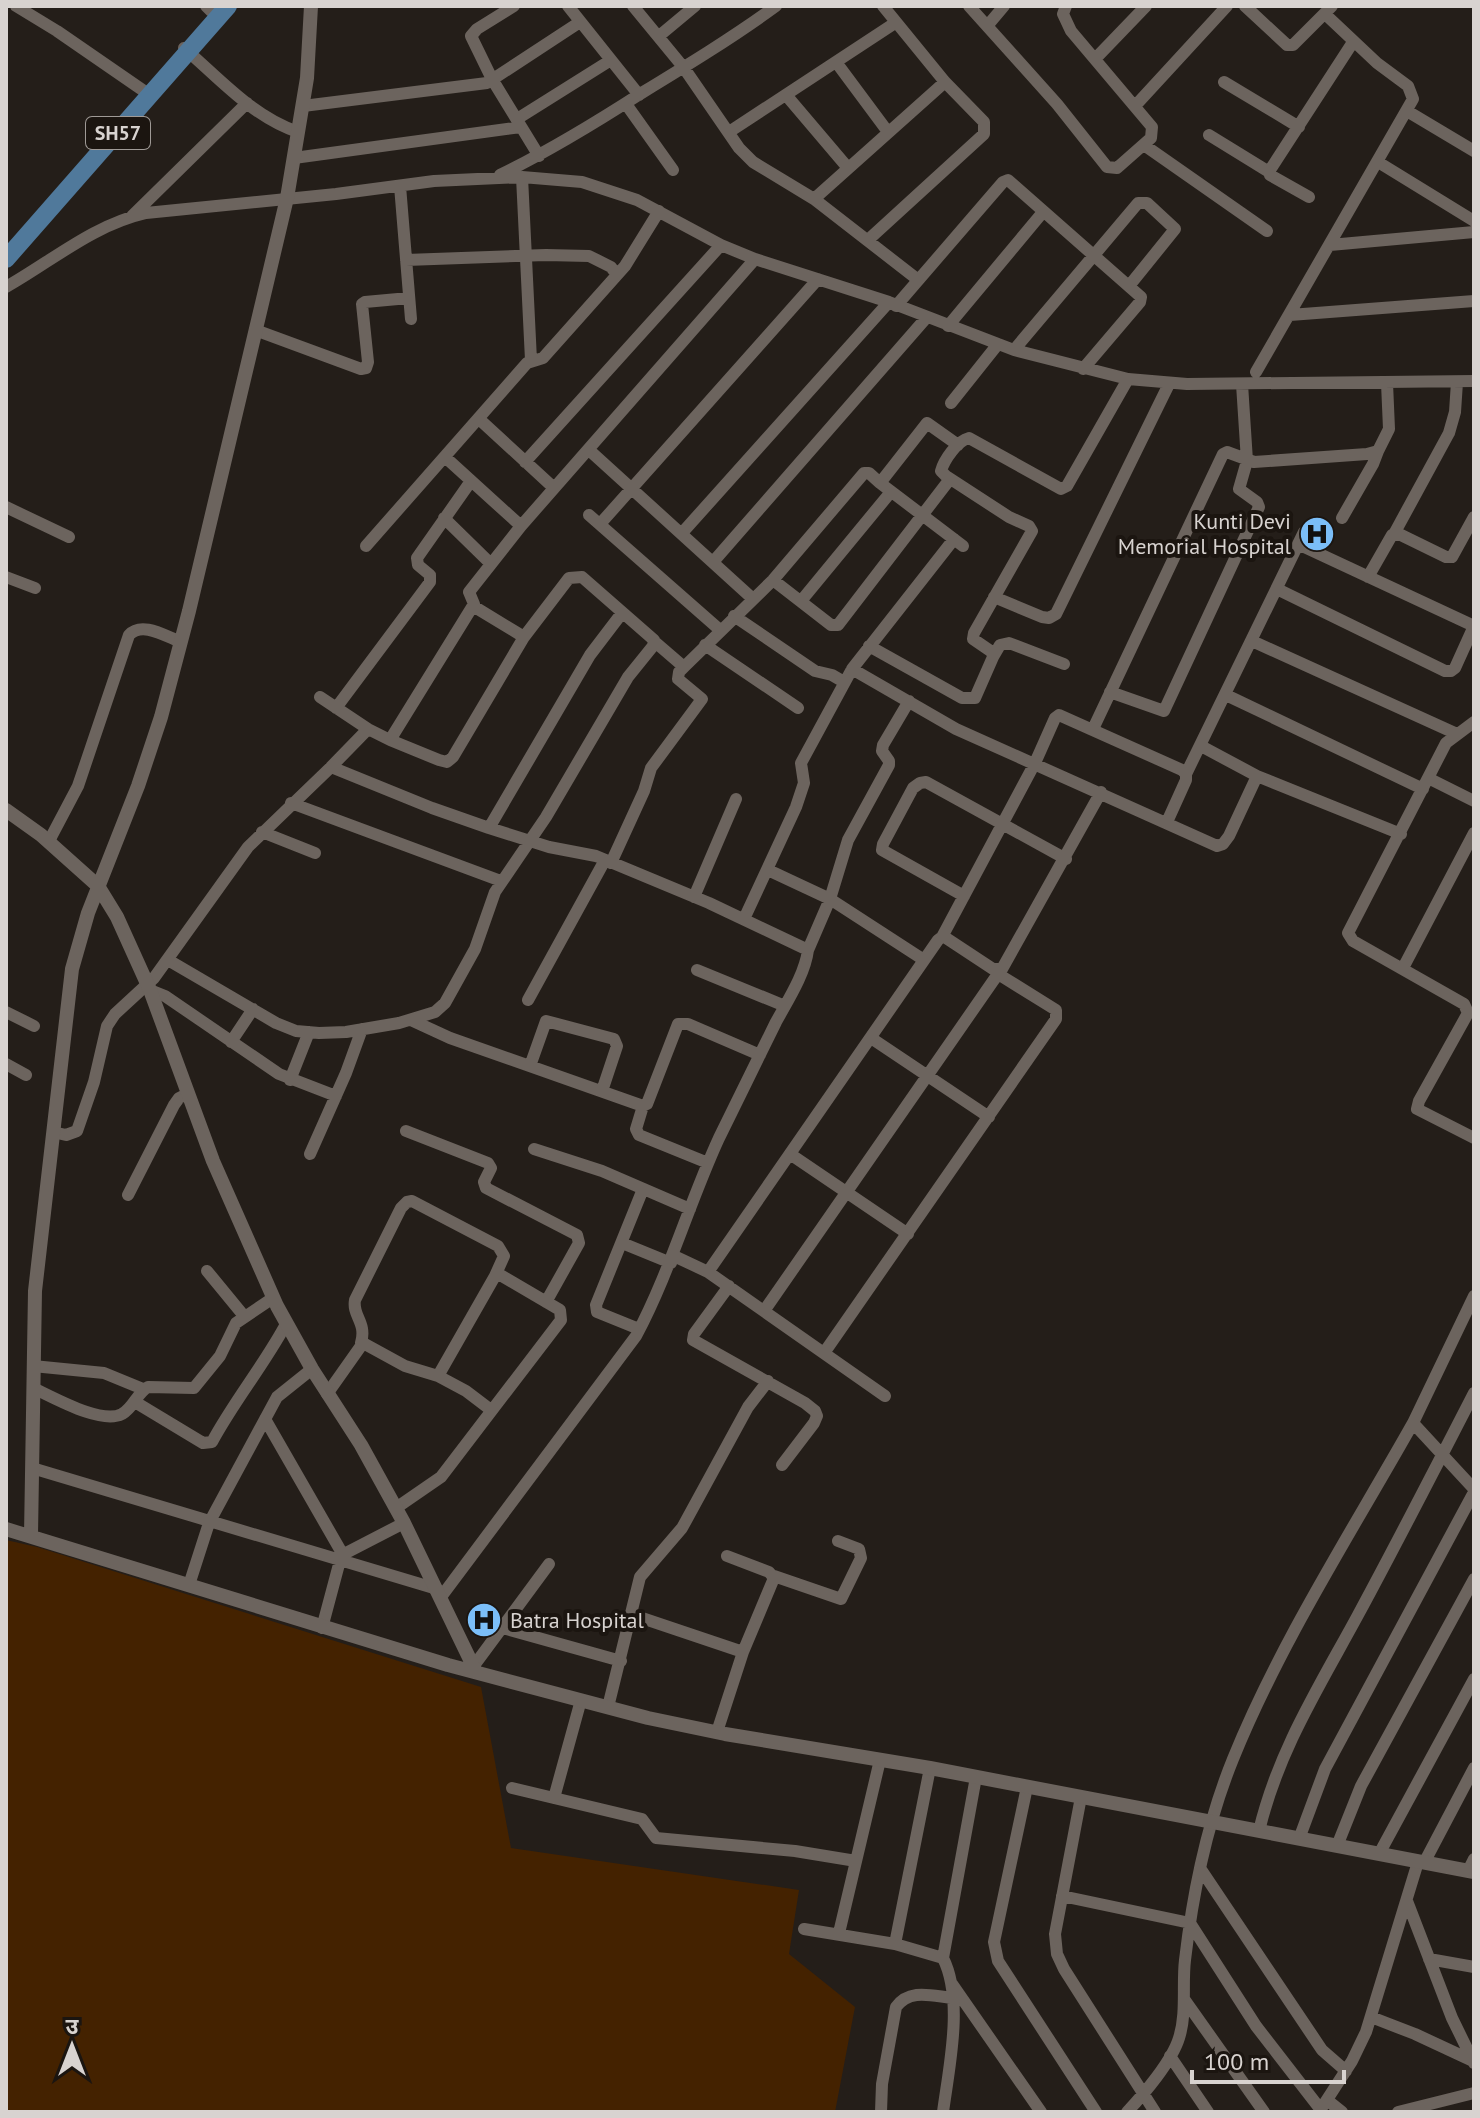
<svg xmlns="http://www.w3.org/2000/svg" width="1480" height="2118" font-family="'PT Sans','Noto Sans Devanagari',sans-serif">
<rect width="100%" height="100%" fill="#241e19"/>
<path fill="#420" d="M 6,1540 L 37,1547 L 481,1687 L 511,1848 L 799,1890 L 789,1954 L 855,2007 L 835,2112 L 6,2112 Z"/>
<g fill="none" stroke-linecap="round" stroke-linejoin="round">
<path stroke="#6c645e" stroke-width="12" d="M 16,6 L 57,31 L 144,91
M 206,6 L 211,11
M 514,6 L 477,29 L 471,36 L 492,79 L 539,156
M 568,6 L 639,95
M 633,6 L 684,68 L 739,148 L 753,162 L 814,199 L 917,279
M 969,6 L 1057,104 L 1107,167 L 1117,168 L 1151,138 L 1152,127 L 1071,31 L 1063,14 L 1066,6
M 1245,6 L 1287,45 L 1293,45 L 1332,6
M 988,25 L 1004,6
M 659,36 L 695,6
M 184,48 C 220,79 253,117 298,132
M 1095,59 L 1146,6
M 836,62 L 888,132
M 1224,82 L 1299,127
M 786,95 L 848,168
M 626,104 L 673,170
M 303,106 L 487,83 L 580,22
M 1135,106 L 1227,6
M 1407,111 L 1474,151
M 517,119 L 611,60
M 729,132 L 895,23
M 1209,135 L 1269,172
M 1144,145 L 1267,231
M 294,158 L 521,127
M 1378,162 L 1474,221
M 500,175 C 549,151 595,123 640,94 C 686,66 732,38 776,6
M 522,177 L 531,360
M 400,186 L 411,319
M 1309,197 L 1270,175 L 1270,170 L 1353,42
M 814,199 L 945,82
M 132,216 L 247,103
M 868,240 L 984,134 L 984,122 L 945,82 L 883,6
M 1330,245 L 1474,232
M 406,260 L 546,255 L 589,256 L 611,267 L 617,275
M 6,287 C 52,261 93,225 146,213 L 336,194 L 434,181 L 522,177 L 582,182 L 637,200 L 721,245 L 755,259 L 889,302 L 1014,350 L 1128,379 L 1187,384 L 1474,381
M 896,306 L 1003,182 L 1008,180 L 1141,297 L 1140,302 L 1083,369
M 1290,315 L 1474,301
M 948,326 L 1043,212
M 255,330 L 361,369 L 366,368 L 368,362 L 362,304 L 365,302 L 409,298
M 1014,350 L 1138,203 L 1147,203 L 1175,229 L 1129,286
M 1256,372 L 1413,99 L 1408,86 L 1377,63 L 1325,14
M 951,403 L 998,344
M 479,419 L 554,488
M 958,445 L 927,423 L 880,483 L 963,546
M 589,450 L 753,599
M 445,457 L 521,526
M 525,462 L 721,245
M 6,507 L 69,537
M 589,515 L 720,630
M 444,518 L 491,564
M 1342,518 L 1373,464 L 1378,451
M 600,524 L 818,279
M 682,533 L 889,302
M 1394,534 L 1449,433 L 1455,412 L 1457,382
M 1298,544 L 1474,626
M 366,546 L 527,363 L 543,358 L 625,266 L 659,211
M 713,562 L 927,317
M 6,577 L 35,588
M 1368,577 L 1392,535 L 1401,535 L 1446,557 L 1452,557 L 1474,517
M 773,580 L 831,625 L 838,625 L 950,479
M 1277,589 L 1445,671 L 1451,671 L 1455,668 L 1474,626
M 994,597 L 1042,617 L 1049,618 L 1056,614 L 1169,384
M 801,601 L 890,493
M 473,606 L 524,637
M 734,616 L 815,671 L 832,675 L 844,682
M 1252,641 L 1457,734
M 705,645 L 798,708
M 869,646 L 962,698 L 975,698 L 993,657 L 992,652 L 973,639 L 974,633 L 1032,531 L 1029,526 L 1009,517 L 946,476 L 941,471 C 944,460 957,441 969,438 L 1061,489 L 1067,486 L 1128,379
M 993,657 L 1000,645 L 1009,643 L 1064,664
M 684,667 L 773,580 L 864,473 L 869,473 L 880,483
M 852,669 L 954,539
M 1110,692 L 1164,711 L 1259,507 L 1257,502 L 1239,489 L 1247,461 L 1242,384
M 1226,695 L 1423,789
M 320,697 L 368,729
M 336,708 L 430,582 L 430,575 L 418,565 L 417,558 L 471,481
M 1474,722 L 1446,743 L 1348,933 L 1353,941 L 1464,1004 L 1468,1013 L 1419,1101 L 1417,1109 L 1474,1138
M 1093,729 L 1223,454 L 1227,452 L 1254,462 L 1367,454 L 1378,451 L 1389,429 L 1387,383
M 1201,746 L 1257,776
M 331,767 L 368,729 L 390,740
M 1186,774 L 1304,532
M 1428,778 L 1474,801
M 291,803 L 501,881
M 489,828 L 590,655 L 622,613
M 262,832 L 315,853
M 49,841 L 78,786 L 129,635 C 142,621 165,636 181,642
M 611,863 L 644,791 L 651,768 L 702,699 L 678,679 L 679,672 L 684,667 L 655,642
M 768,870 L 830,899 L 848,840 L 889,765 L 889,761 L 882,751 L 883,745 L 909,701
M 964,896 L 882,850 L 883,844 L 913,788 L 920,783 L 926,782 L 1066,859
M 694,897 L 736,799
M 744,919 L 796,807 L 804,783 L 801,763 L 852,669 L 956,729 L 1217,846 L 1223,844 L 1229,836 L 1257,776 L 1401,834
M 942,937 L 1035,763 L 1055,718 L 1059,715 L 1182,770 L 1186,774 L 1186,780 L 1167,822
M 168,960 L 276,1023 L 296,1031 L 319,1033 L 346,1032 L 399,1023 L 435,1012 L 445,1003 L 475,949 L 495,892 L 546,817 L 628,677 L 653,646 L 654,640 L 582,577 L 569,578 L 524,637 L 453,757 L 447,762 L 439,760 L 390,740 L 474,604 L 469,592 L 521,526 L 755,259
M 1403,968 L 1474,833
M 697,970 L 785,1006
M 150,990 L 165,996 L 279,1074 L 336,1096
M 528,1000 L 605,860
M 6,1012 L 34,1026
M 411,1020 L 450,1038 L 643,1106 L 647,1104 L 678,1024 L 688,1024 L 760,1055
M 871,1038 L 989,1117
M 231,1042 L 253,1009
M 6,1064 L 26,1075
M 530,1066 L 546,1021 L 614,1039 L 617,1046 L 602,1091
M 290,1080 L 309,1032
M 643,1106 L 636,1129 L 639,1135 L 708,1163
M 406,1131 L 488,1163 L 491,1168 L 484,1182 L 486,1188 L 577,1235 L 579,1243 L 546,1302
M 53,1132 L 66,1135 L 77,1131 L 94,1082 L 107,1026 L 115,1014 L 154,978 L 248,847 L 331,767 L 432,808 L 489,828 L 549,847 L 596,856 L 709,903 L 808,950 L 830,899 L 924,960
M 534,1149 L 602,1171 L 690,1209
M 310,1154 L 346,1073 L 362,1029
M 790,1154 L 908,1234
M 128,1195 L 174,1105 L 179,1098 L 187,1094
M 622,1243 L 671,1263
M 674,1256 L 708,1272 L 938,940 L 942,937 L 946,938 L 993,969 L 1002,969 L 1101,792
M 207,1271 L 244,1316
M 708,1272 L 885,1396
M 729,1286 L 694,1334 L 693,1340 L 805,1403 L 815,1411 L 817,1416 L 814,1423 L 782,1465
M 764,1311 L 1000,971
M 639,1329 L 597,1312 L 596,1305 L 643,1189
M 361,1343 C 367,1322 352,1316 355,1300 L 401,1208 L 407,1202 L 412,1201 L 498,1246 L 504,1256 L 495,1276
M 824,1353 L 1056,1019 L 1056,1010 L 998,974
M 33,1366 L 104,1373 L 143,1389
M 33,1388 C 53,1397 101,1425 122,1414 C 134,1407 137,1393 148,1387 L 194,1388 L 220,1356 L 236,1323 L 273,1298
M 327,1394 L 363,1343 L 405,1366 L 438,1376 L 466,1391 L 491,1410
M 135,1402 L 203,1443 L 212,1442 C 234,1401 264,1365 286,1324
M 265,1419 L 342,1553 L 322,1628
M 1413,1423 L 1474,1296
M 32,1468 L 437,1589
M 396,1508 L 441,1477 L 561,1320 L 560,1310 L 502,1276 L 495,1276 L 438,1376
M 342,1555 L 404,1523
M 774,1576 L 841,1599 L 861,1558 L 859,1549 L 838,1541
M 189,1585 L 209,1523 L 277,1397 L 312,1369
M 441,1597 L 636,1336 C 670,1272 689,1203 719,1138 C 738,1099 757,1061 776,1022 C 788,1000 805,974 808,950
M 633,1615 L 743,1652
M 503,1628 L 621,1661
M 473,1667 L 549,1564
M 608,1707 L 640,1577 L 682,1528 L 748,1407 L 768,1381
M 717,1732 L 743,1652 L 774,1578 L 769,1572 L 727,1556
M 1027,1787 L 994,1942 L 998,1961 L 1096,2112
M 512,1788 L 642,1819 L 656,1838 L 795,1851 L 856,1861
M 1081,1797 L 1055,1934 L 1057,1954 L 1064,1969 L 1155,2112
M 554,1798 L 581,1700
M 1259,1831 C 1278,1751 1319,1687 1358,1615 C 1398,1541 1436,1467 1474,1393
M 1299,1839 L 1325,1769 L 1474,1492
M 1337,1846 L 1361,1786 L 1474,1579
M 1379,1854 L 1474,1679
M 1424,1863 L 1474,1768
M 1200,1868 L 1322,2050 L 1346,2071
M 1468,1871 L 1474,1859
M 1062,1896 L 1190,1923 L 1256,2026 L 1321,2110
M 1407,1901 L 1452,2018 L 1474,2063
M 804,1929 L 895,1944 L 943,1958 C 964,2000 949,2067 943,2112
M 839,1933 L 880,1760
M 895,1944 L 930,1768
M 943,1958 L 976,1777
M 1429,1959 L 1474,1967
M 952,1984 L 1041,2112
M 1184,1999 L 1264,2112
M 1371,2017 L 1415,2034 L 1473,2061
M 1170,2056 L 1208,2112
M 1327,2100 L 1342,2112
M 881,2112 L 882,2084 L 896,2007 C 910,1988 932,1996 953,1998
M 1127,2112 C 1144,2094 1172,2061 1179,2038 C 1187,2013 1182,1985 1185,1960 C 1193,1891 1207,1823 1233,1759 C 1280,1643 1351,1533 1413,1423 L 1474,1489
M 1319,2112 L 1352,2061 L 1366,2032 L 1418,1862
M 1398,2112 L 1474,2093"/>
<path stroke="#6c645e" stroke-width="14" d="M 6,810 L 41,835 L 98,886 L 117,917 L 150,990 L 213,1161 L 277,1306 L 312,1369 L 361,1445 L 404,1523 L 476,1672
M 6,1529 L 448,1665 L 648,1718 L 725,1734 L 930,1768 L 1474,1872
M 31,1535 L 35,1291 L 72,969 L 88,913 L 138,786 L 161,717 L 189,611 L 287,198 L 307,78 L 311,6"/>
<path stroke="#50799b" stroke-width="18" d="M 6,259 L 228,6"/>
</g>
<defs>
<g id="hospital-disc" transform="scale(1.8)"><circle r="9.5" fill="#7bbef8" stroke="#1b1510"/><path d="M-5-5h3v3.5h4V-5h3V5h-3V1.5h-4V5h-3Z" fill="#111"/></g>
</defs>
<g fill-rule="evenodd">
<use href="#hospital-disc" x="1317" y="534"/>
<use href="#hospital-disc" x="484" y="1620"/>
</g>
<g text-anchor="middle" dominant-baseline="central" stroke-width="8" stroke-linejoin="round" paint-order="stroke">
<rect fill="#1b1510" stroke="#9f9a96" stroke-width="2" x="86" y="117" width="64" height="32" rx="6"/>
<g font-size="20" font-weight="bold" fill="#d8d3d0">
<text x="118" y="133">SH57</text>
</g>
<g font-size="22" fill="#d8d3d0" stroke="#1b1510" text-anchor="end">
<text x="1291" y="521">Kunti Devi<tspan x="1291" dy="25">Memorial Hospital</tspan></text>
<text x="510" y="1620" text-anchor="start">Batra Hospital</text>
</g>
</g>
<rect width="1480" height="2118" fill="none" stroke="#d8d3d0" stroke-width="16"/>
<g transform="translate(72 2046)" stroke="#1b1510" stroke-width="6" paint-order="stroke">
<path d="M0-6L14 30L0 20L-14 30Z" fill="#d8d3d0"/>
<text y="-12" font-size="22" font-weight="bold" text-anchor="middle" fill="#d8d3d0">उ</text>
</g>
<path d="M1192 2070v12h152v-12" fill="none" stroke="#d8d3d0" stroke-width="4"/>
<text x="1204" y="2070" font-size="24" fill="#d8d3d0" stroke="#1b1510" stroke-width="6" paint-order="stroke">100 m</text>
</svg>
